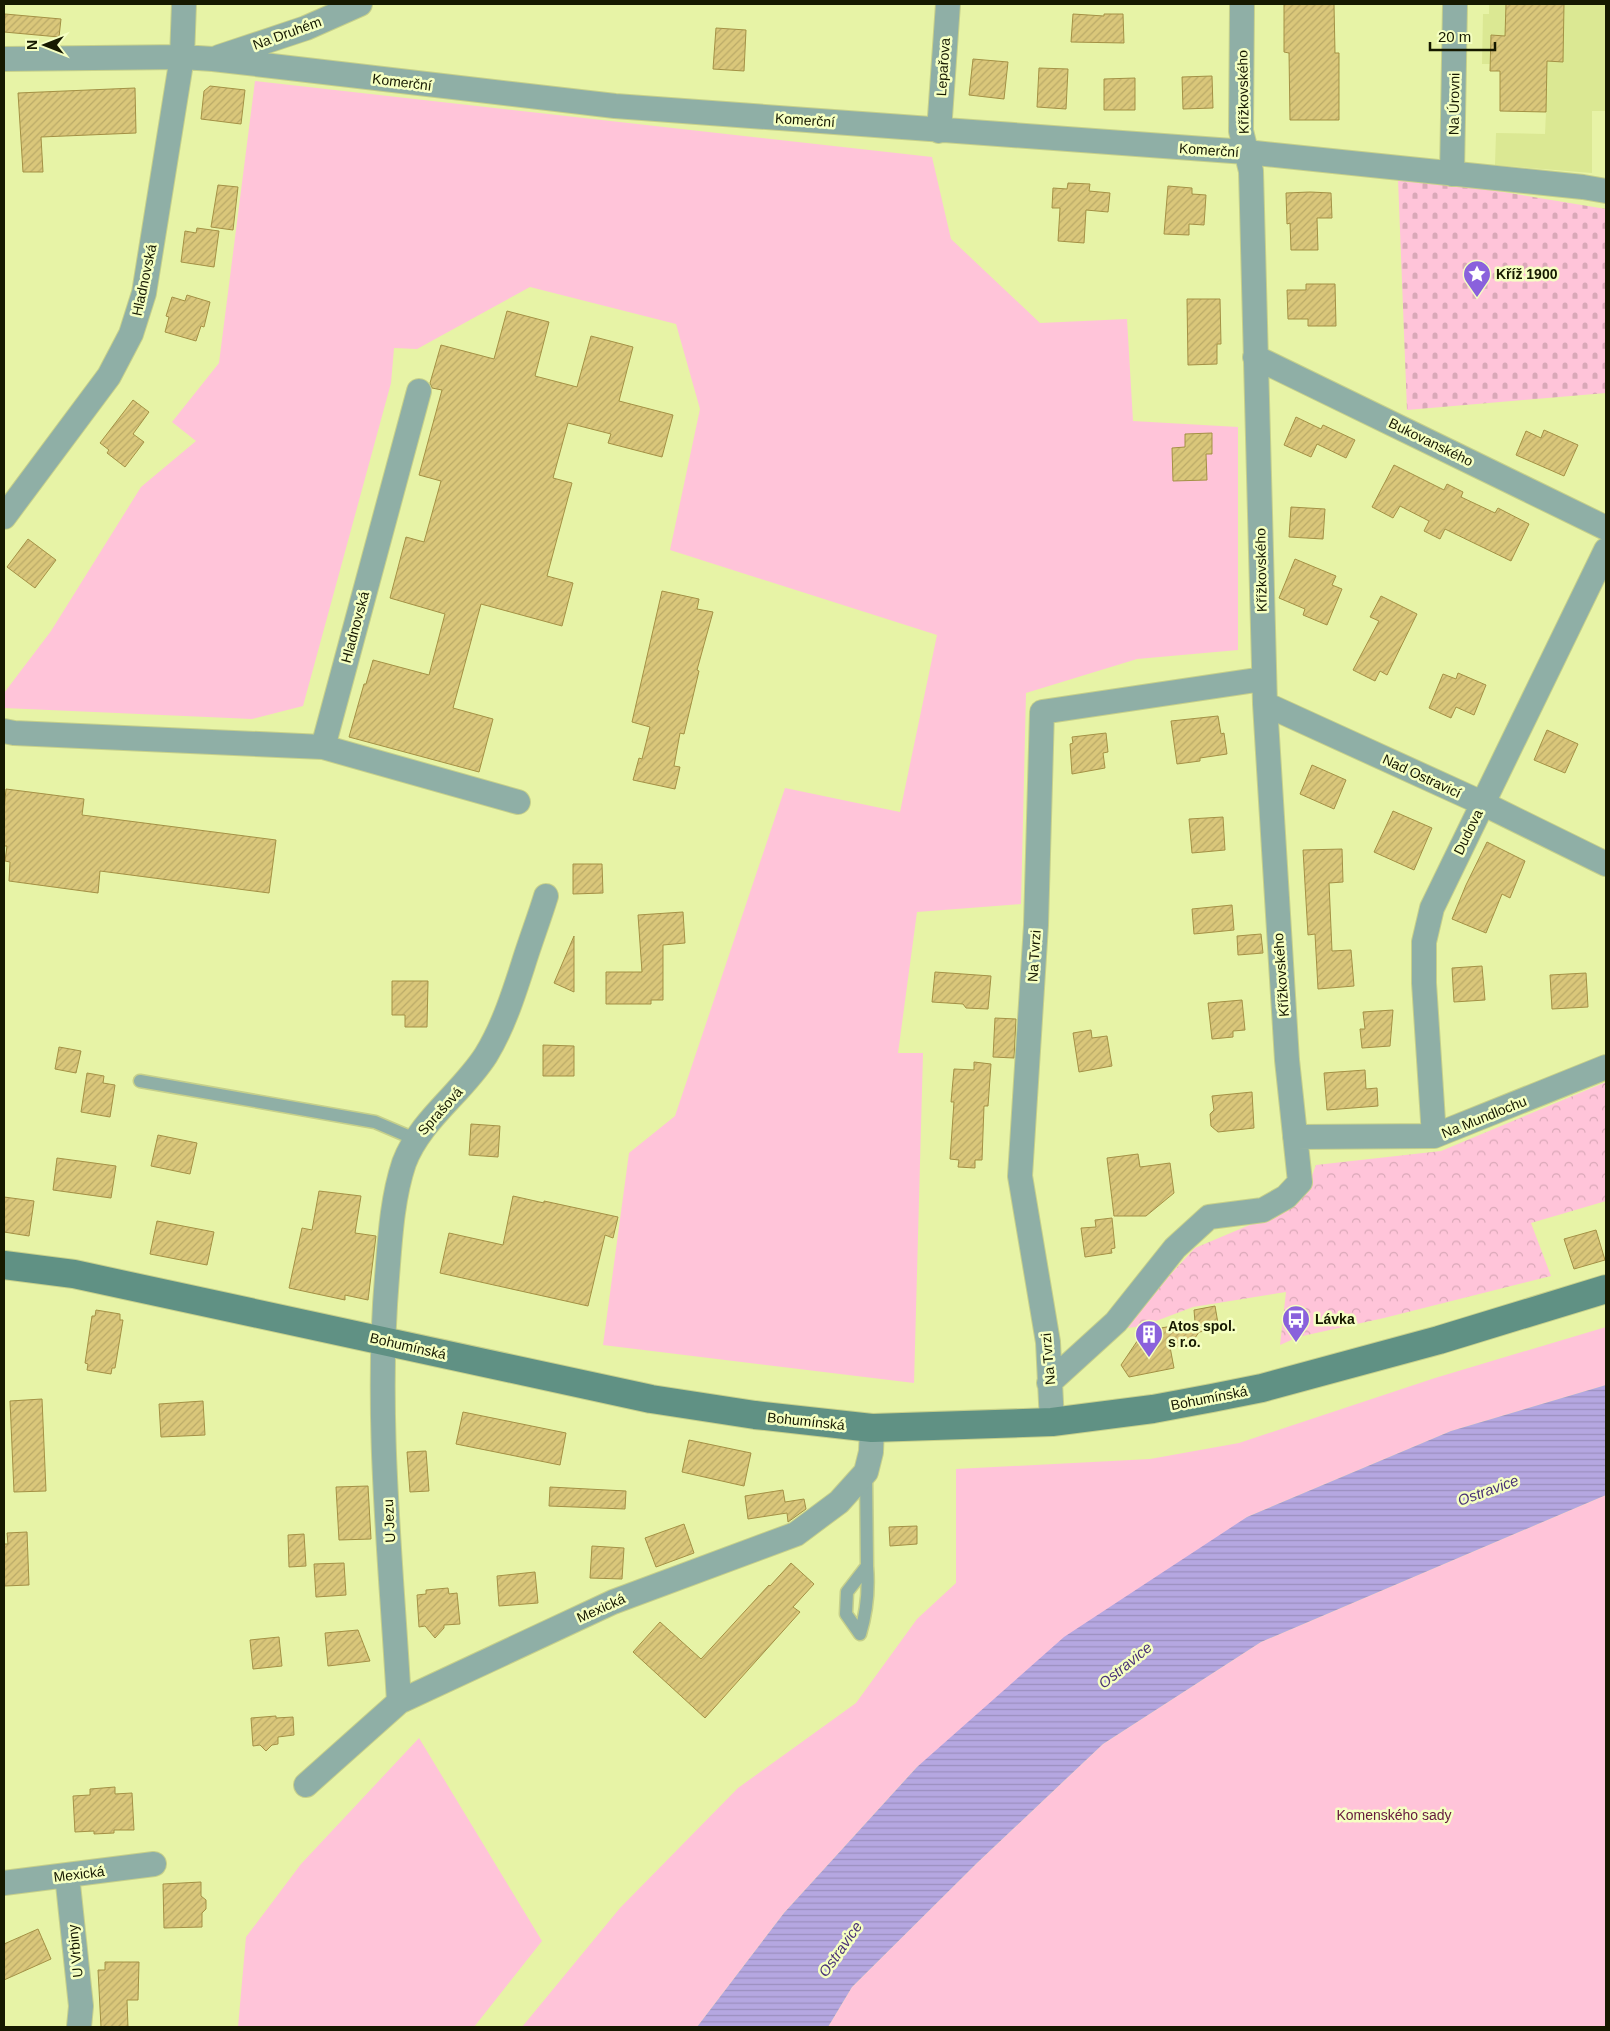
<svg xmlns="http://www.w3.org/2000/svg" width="1610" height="2031" font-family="Helvetica,sans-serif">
<defs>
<pattern id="forest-crowns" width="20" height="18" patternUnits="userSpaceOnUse" patternTransform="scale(1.25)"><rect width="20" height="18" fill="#ffc4d9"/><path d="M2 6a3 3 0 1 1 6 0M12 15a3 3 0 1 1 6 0" fill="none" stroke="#daa8b8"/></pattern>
<pattern id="cemetery-stones" width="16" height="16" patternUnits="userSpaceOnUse" patternTransform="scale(1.25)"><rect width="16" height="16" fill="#ffc4d9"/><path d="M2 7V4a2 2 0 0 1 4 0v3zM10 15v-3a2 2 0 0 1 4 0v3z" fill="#daa8b8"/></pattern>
<pattern id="water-rules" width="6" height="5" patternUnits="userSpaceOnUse" patternTransform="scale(1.25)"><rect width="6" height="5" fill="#b5a7e1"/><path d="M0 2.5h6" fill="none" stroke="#9b8fbf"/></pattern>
<pattern id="building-hatch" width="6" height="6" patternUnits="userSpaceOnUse" patternTransform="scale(1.25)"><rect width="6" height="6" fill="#dac77a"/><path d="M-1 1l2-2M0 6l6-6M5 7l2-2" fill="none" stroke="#baaa68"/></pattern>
</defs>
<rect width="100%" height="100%" fill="#e7f3a6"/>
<path fill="#dbe893" d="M 1489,4 L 1606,4 L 1606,111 L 1592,111 L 1592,173 L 1495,165 L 1496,133 L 1545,134 L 1546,112 L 1500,111 L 1500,71 L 1490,71 L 1490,64 L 1482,64 L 1483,14 L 1489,14 Z"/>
<path fill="#ffc4d9" d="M 255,81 L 932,157 L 951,239 L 1040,323 L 1127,319 L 1133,421 L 1238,427 L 1238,650 L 1137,659 L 1026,693 L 1021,904 L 917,912 L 898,1053 L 923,1053 L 914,1383 L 603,1345 L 629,1153 L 675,1116 L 785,788 L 900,812 L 937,635 L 670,550 L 700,409 L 676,324 L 530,287 L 417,349 L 394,348 L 391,383 L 303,706 L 252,719 L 4,708 L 4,693 L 51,631 L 141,487 L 196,441 L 172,422 L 219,363 Z
M 1606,1327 L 1606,1385 L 1451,1431 L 1247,1517 L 917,1767 L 784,1913 L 697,2027 L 522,2027 L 620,1908 L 738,1788 L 856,1703 L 917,1619 L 956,1583 L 956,1469 L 1150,1459 L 1239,1443 L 1435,1378 Z
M 1606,1495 L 1606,2027 L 828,2027 L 852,1987 L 978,1862 L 1103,1744 L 1261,1642 Z
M 419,1738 L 542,1941 L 474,2027 L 238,2027 L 246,1937 L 301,1864 Z"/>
<path fill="url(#forest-crowns)" d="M 1606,1082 L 1606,1201 L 1531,1223 L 1551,1276 L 1384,1318 L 1298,1337 L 1280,1345 L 1286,1292 L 1193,1307 L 1143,1326 L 1120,1329 L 1195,1248 L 1290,1208 L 1308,1186 L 1316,1165 L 1441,1151 Z"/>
<path fill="url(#cemetery-stones)" d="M 1398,179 L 1461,185 L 1606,209 L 1606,393 L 1407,410 Z"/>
<path fill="url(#water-rules)" d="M 1606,1385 L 1606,1495 L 1261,1642 L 1103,1744 L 978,1862 L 852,1987 L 828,2027 L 697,2027 L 784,1913 L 917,1767 L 1064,1637 L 1247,1517 L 1451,1431 Z"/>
<path fill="url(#building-hatch)" stroke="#a49145" d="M 1284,4 L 1334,4 L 1335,53 L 1339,53 L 1339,120 L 1290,120 L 1289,53 L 1284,52 Z
M 1506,4 L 1564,4 L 1563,62 L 1547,61 L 1546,112 L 1500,111 L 1500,71 L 1490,71 L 1491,35 L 1505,36 Z
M 5,14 L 61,19 L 59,37 L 4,32 Z
M 1073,14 L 1104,16 L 1104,14 L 1123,14 L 1124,43 L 1071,42 Z
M 716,28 L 746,30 L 744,71 L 713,69 Z
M 973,59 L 1008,62 L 1004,99 L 969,95 Z
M 1039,68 L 1068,69 L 1066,109 L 1037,107 Z
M 1212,76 L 1213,108 L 1183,109 L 1182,77 Z
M 1135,78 L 1135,110 L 1104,110 L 1104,79 Z
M 210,86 L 245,90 L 241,124 L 201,119 L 204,91 Z
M 135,88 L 136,133 L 41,137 L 43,172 L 23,172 L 18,93 Z
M 1068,183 L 1090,184 L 1089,191 L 1110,193 L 1108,212 L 1086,210 L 1084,243 L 1058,241 L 1060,208 L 1052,208 L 1053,188 L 1067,189 Z
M 218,185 L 238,187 L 233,230 L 211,227 Z
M 1168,186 L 1192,188 L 1192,194 L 1206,195 L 1204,225 L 1189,224 L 1189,235 L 1164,234 Z
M 1310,192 L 1331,193 L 1332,218 L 1317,218 L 1318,250 L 1291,250 L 1290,223 L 1287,224 L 1286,193 Z
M 197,228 L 219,231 L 214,267 L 181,262 L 185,231 L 196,233 Z
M 1306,284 L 1335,284 L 1336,326 L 1308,326 L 1308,319 L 1288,319 L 1287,290 L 1306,290 Z
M 187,295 L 210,302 L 204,327 L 201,326 L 196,341 L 165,332 L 169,317 L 166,316 L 172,297 L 185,301 Z
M 1187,299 L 1220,299 L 1221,344 L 1217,344 L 1217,364 L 1188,365 Z
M 507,311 L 549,322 L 535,376 L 577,387 L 591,336 L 633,347 L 619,401 L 673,415 L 662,457 L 608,443 L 611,434 L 568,423 L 553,478 L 572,483 L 547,576 L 573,583 L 562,626 L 481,604 L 453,708 L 493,719 L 479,772 L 349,737 L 364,684 L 366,684 L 373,660 L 429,675 L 445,614 L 390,598 L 406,537 L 424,542 L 441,481 L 419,475 L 442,390 L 432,388 L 430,383 L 441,345 L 494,359 Z
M 133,400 L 149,412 L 133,434 L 144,442 L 125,467 L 107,453 L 109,450 L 100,443 Z
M 1296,417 L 1321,429 L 1323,425 L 1355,440 L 1346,458 L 1317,444 L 1311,457 L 1284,445 Z
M 1544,430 L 1578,445 L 1564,476 L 1516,455 L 1526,431 L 1541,438 Z
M 1212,433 L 1212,454 L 1206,454 L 1207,480 L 1173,481 L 1172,448 L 1185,447 L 1185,434 Z
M 1394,465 L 1444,490 L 1447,484 L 1463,492 L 1461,497 L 1495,513 L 1498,508 L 1529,524 L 1511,561 L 1445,529 L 1440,539 L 1424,531 L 1429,521 L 1400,506 L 1393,518 L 1372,507 Z
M 1291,507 L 1325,509 L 1323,539 L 1289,537 Z
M 28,539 L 56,560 L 35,588 L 7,567 Z
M 1295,559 L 1336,576 L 1332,585 L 1342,589 L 1327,625 L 1303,615 L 1305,609 L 1279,598 Z
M 662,591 L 699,599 L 697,609 L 713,612 L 697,670 L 699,671 L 684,734 L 680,733 L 674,766 L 680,767 L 675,789 L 633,780 L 639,758 L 642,759 L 650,727 L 632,722 Z
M 1381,596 L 1417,614 L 1387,675 L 1380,671 L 1375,681 L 1353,670 L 1379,621 L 1370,617 Z
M 1458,673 L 1486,685 L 1474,715 L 1456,707 L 1451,718 L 1429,708 L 1443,674 L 1456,679 Z
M 1218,716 L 1221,734 L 1224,733 L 1227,754 L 1200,758 L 1200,761 L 1177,764 L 1171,721 Z
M 1547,730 L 1578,744 L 1565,773 L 1534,760 Z
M 1106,733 L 1108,752 L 1103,753 L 1105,768 L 1072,774 L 1070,744 L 1073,743 L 1072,737 Z
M 1312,765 L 1346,780 L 1334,809 L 1300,794 Z
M 6,789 L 84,799 L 82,815 L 276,840 L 269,893 L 100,871 L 98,893 L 9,881 L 10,862 L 5,861 L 7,846 L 4,846 L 4,810 Z
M 1393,811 L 1432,828 L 1414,870 L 1374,852 Z
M 1223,817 L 1225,850 L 1192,853 L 1189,819 Z
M 1487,842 L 1525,861 L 1510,898 L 1502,894 L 1486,933 L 1452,919 L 1466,885 Z
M 1342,849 L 1343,882 L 1329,883 L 1332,951 L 1351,950 L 1354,986 L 1318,989 L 1315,934 L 1308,935 L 1303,850 Z
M 573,864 L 602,864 L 603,893 L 573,894 Z
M 1232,905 L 1234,930 L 1194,934 L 1192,909 Z
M 683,912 L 685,943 L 663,945 L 663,1000 L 651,1000 L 651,1004 L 606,1004 L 606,972 L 642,972 L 638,915 Z
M 1261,934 L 1263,953 L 1238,955 L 1237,936 Z
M 574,936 L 574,992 L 554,983 Z
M 1482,966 L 1485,1000 L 1454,1002 L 1452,968 Z
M 935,972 L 991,976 L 988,1009 L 966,1008 L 963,1004 L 932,1002 Z
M 1586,973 L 1588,1007 L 1552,1009 L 1550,975 Z
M 392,981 L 428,981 L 427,1027 L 405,1027 L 405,1015 L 392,1015 Z
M 1242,1000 L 1245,1030 L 1233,1031 L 1233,1037 L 1212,1039 L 1208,1003 Z
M 1393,1010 L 1390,1046 L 1362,1048 L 1360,1029 L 1365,1029 L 1363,1012 Z
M 995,1018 L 1016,1019 L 1014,1058 L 993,1057 Z
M 1091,1030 L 1092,1038 L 1107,1036 L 1112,1066 L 1079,1072 L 1073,1033 Z
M 543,1045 L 574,1046 L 574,1076 L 543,1076 Z
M 59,1047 L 81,1051 L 76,1073 L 55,1069 Z
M 974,1062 L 991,1064 L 988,1106 L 984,1106 L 982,1160 L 975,1160 L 975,1168 L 958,1167 L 959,1160 L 950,1159 L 954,1102 L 951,1102 L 954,1069 L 974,1070 Z
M 1365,1070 L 1366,1089 L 1377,1088 L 1378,1106 L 1327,1110 L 1324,1073 Z
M 87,1073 L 104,1076 L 103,1083 L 115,1085 L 110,1117 L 81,1112 Z
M 1252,1092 L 1254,1128 L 1218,1132 L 1211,1126 L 1210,1114 L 1214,1110 L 1212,1096 Z
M 471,1124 L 500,1126 L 498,1157 L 469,1155 Z
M 158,1135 L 197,1143 L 190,1174 L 151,1166 Z
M 1138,1154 L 1140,1167 L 1170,1163 L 1174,1193 L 1146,1216 L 1114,1216 L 1107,1158 Z
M 57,1158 L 116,1166 L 111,1198 L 53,1190 Z
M 319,1191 L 361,1196 L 355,1233 L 376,1236 L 368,1300 L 345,1295 L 345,1300 L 289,1288 L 302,1228 L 312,1230 Z
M 513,1196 L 544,1203 L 544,1201 L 618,1217 L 613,1238 L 605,1235 L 588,1306 L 440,1273 L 449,1233 L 503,1245 Z
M 4,1197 L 34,1201 L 29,1236 L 4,1232 Z
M 1112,1218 L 1115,1248 L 1111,1249 L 1112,1253 L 1085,1257 L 1081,1228 L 1096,1227 L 1095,1220 Z
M 157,1221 L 214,1232 L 207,1265 L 150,1254 Z
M 1596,1230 L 1605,1260 L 1574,1269 L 1564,1239 Z
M 1215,1306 L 1219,1329 L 1199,1332 L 1191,1344 L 1170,1347 L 1174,1368 L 1129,1377 L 1121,1365 L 1144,1331 L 1195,1322 L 1194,1310 Z
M 96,1310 L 120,1314 L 120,1320 L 123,1320 L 115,1368 L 112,1368 L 111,1374 L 87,1370 L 88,1364 L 85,1363 L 92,1316 L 95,1316 Z
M 42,1399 L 46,1491 L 14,1492 L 10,1401 Z
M 203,1401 L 205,1435 L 161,1437 L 159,1404 Z
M 463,1412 L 566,1433 L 560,1465 L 456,1444 Z
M 689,1440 L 751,1453 L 744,1486 L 682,1472 Z
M 426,1451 L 429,1491 L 410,1492 L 407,1452 Z
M 368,1486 L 371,1539 L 339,1540 L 336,1487 Z
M 550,1487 L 626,1491 L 625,1509 L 549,1506 Z
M 783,1490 L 785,1502 L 804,1499 L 806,1509 L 788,1522 L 787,1513 L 748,1519 L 745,1496 Z
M 684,1524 L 694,1553 L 656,1567 L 645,1538 Z
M 917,1526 L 917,1544 L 890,1546 L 889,1527 Z
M 27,1532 L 29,1585 L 4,1586 L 4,1544 L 8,1544 L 7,1533 Z
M 304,1534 L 306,1566 L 289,1567 L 288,1535 Z
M 592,1546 L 624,1548 L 622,1579 L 590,1578 Z
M 344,1563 L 346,1595 L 316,1597 L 314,1564 Z
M 791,1563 L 814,1584 L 793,1607 L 800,1612 L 705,1718 L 633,1652 L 660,1622 L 701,1659 L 769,1585 L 770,1586 Z
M 535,1572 L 538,1603 L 499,1606 L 497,1576 Z
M 448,1588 L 449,1594 L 457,1593 L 460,1624 L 444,1625 L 444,1628 L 435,1638 L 425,1626 L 419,1627 L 417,1595 L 426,1594 L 426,1590 Z
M 358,1630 L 370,1661 L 328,1666 L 325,1633 Z
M 279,1637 L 282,1666 L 253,1669 L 250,1640 Z
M 276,1716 L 276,1718 L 293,1717 L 294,1735 L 278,1737 L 278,1744 L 272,1745 L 266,1751 L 260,1745 L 253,1746 L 251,1718 Z
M 115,1787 L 115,1794 L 132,1793 L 134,1830 L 114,1830 L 114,1833 L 94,1834 L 94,1831 L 75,1832 L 73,1796 L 90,1795 L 90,1789 Z
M 201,1882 L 201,1896 L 206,1900 L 206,1909 L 202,1913 L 202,1927 L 164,1928 L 163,1884 Z
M 38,1929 L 51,1959 L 4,1980 L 4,1944 Z
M 105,1962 L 139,1962 L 138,2000 L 127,2000 L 128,2027 L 101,2027 L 98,1970 L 105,1970 Z"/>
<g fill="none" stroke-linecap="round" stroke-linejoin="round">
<g stroke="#c6d08b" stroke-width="15">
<path id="service" d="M 140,1081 L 375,1122 L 415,1139
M 866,1472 L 867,1566 L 847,1592 L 846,1614 L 860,1634 C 867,1611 869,1590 867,1566"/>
</g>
<g stroke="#c6d08b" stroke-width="26">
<path id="minor" d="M 219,57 L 306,28 L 360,4
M 4,59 L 182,57 L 213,59 L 615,106 L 1246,152 L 1583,187 L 1606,191
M 939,131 L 948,4
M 1452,174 L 1455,4
M 1255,357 L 1606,528
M 4,517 L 109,376 L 131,334 L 144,293 L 182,57 L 184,4
M 1265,704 L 1482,803 L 1606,864
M 4,731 L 14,733 L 323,747 L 518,802
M 323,747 L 419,391
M 1434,1136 L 1424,983 L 1424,942 L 1432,908 L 1606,550
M 1295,1137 L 1434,1136 L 1606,1067
M 1049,1383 L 1116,1322 L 1175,1248 L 1209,1217 L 1263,1210 L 1286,1197 L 1300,1182 L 1287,1060 L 1265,704 L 1251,171 L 1241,131 L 1242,4
M 1052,1422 L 1048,1342 L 1020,1176 L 1036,925 L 1042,712 L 1263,679
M 399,1702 C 391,1561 375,1417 387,1277 C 390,1239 392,1199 404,1163 C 420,1120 462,1093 486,1055 C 503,1027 513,996 523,965 C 530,942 539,919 546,896
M 306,1785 L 399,1702 L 613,1602 L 796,1534 L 839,1502 L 866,1472 L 871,1452 L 872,1428
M 67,1875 L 81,2006 L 79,2027
M 4,1883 L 154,1864"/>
</g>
<g stroke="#c6d08b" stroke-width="30">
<path id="secondary" d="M 4,1265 L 74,1274 L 651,1399 L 755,1415 L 872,1428 L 1052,1422 L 1153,1409 L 1212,1398 L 1262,1388 L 1439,1340 L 1606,1289"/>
</g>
<use href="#service" stroke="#8fafa6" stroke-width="12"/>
<use href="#minor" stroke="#8fafa6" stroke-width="24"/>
<use href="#secondary" stroke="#609184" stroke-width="28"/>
</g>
<defs>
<g id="sight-pin" transform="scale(1.4375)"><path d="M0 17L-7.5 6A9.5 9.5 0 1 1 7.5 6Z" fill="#8a61dc" stroke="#f5ffc2"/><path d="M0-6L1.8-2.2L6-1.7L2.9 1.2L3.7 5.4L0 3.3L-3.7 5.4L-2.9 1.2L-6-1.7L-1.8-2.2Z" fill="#fff"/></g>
<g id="bus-pin" transform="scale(1.4375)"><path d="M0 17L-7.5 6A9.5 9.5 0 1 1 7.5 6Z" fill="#8a61dc" stroke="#f5ffc2"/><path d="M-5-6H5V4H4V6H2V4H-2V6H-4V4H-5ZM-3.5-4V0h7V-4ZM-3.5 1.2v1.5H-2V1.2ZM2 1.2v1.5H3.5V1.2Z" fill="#fff"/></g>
<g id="building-pin" transform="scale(1.4375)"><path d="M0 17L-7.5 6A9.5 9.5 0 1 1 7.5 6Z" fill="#8a61dc" stroke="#f5ffc2"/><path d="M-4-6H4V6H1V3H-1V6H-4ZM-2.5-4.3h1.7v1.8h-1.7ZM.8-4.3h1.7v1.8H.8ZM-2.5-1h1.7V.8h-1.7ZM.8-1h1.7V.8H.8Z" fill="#fff"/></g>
</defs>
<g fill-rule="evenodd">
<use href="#sight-pin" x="1477" y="274"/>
<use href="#bus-pin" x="1296" y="1319"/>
<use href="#building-pin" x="1149" y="1334"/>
</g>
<g text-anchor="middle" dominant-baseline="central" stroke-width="5" stroke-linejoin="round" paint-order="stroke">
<g font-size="14" fill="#161900" stroke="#f5ffc2">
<text transform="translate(287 33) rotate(-20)">Na Druhém</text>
<text transform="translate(943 67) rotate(-86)">Lepařova</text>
<text transform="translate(402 82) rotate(7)">Komerční</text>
<text transform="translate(1243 92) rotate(-91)">Křížkovského</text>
<text transform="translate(1454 104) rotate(-89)">Na Úrovni</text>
<text transform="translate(805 120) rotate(4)">Komerční</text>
<text transform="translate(1209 150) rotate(4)">Komerční</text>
<text transform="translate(144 280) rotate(-78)">Hladnovská</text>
<text transform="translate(1431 442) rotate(26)">Bukovanského</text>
<text transform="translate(1261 570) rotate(-91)">Křížkovského</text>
<text transform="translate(355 627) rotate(-75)">Hladnovská</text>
<text transform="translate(1422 776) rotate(25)">Nad Ostravicí</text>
<text transform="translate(1468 832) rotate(-64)">Dudova</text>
<text transform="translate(1034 956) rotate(-86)">Na Tvrzi</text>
<text transform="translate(1281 975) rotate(-94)">Křížkovského</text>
<text transform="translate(440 1111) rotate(-48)">Sprašová</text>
<text transform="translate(1484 1117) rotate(-22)">Na Mundlochu</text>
<text transform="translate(408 1346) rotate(13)">Bohumínská</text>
<text transform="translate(1048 1359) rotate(-95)">Na Tvrzi</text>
<text transform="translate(1209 1398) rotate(-11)">Bohumínská</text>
<text transform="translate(806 1421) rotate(6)">Bohumínská</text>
<text transform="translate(389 1521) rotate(-93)">U Jezu</text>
<text transform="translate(601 1608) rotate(-24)">Mexická</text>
<text transform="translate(79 1874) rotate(-7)">Mexická</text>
<text transform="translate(75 1951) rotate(-96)">U Vrbiny</text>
</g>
<g font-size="14" font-weight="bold" fill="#161900" stroke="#f5ffc2" text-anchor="start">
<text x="1496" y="274">Kříž 1900</text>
<text x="1315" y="1319">Lávka</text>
<text x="1168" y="1326">Atos spol.<tspan x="1168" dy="16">s r.o.</tspan></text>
</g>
<g font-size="14" fill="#64183c" stroke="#f5ffc2">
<text x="1394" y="1815">Komenského sady</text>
</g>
<g font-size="15" font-style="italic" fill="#493277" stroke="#f5ffc2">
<text transform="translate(1488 1490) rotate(-20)">Ostravice</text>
<text transform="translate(1125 1665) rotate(-39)">Ostravice</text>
<text transform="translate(840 1949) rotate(-55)">Ostravice</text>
</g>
</g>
<rect width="1610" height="2031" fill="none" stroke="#161900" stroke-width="10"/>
<g transform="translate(45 45) rotate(270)" stroke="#f5ffc2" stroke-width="4" paint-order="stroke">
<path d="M0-4L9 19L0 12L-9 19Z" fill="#161900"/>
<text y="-8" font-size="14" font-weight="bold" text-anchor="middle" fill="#161900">N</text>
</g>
<path d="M1430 42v8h65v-8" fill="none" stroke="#161900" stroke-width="2.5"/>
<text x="1438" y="42" font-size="15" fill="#161900" stroke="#f5ffc2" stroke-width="4" paint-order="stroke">20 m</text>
</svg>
